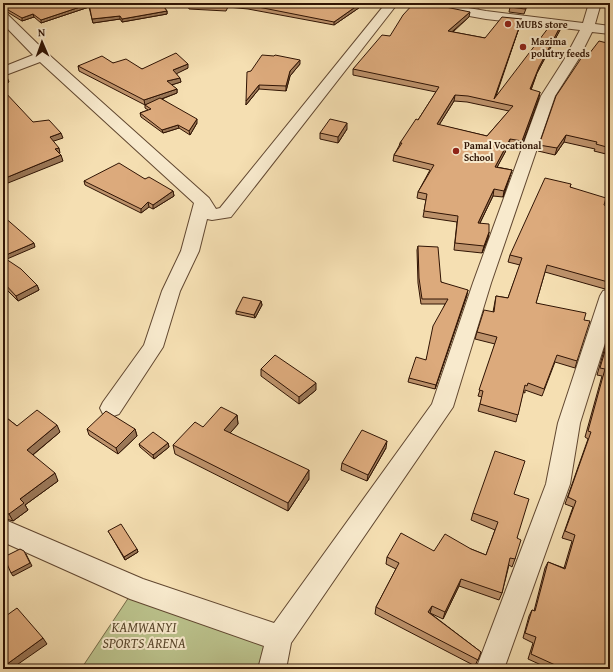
<svg xmlns="http://www.w3.org/2000/svg" width="613" height="672" font-family="'Gentium Book Plus',serif">
<rect width="100%" height="100%" fill="#f5dfb2"/>
<filter id="stains"><feTurbulence type="fractalNoise" baseFrequency=".005" numOctaves="4"/><feColorMatrix values="0 0 0 0 .2 0 0 0 0 .09 0 0 0 0 .02 0 0 0 .5 -.17"/></filter>
<radialGradient id="worn" r=".72"><stop offset=".6" stop-color="#630" stop-opacity="0"/><stop offset="1" stop-color="#630" stop-opacity=".3"/></radialGradient>
<path fill="#bbc28c" stroke="#766b48" d="M 131,594 L 271,643 L 260,669 L 81,669 Z"/>
<g fill="none" stroke-linecap="round" stroke-linejoin="round">
<g stroke="#614730" stroke-width="2">
<path id="street" d="M 386,3 L 398,3 L 231,217 L 212,220 L 207,219 L 199,251 L 180,291 L 163,347 L 119,414 L 111,417 L 103,414 L 100,408 L 103,402 L 144,345 L 162,291 L 181,251 L 194,203 L 40,62 L 3,76 L 3,67 L 33,55 L 3,24 L 3,13 L 7,14 L 47,53 L 209,198 L 216,209 L 220,208 Z
M 413,3 L 439,3 L 486,11 L 583,23 L 589,3 L 601,3 L 595,24 L 610,26 L 610,34 L 592,32 L 578,60 L 555,96 L 491,283 L 453,407 L 291,643 L 286,669 L 258,669 L 264,646 L 130,599 L 3,542 L 3,519 L 143,579 L 274,623 L 432,404 L 473,283 L 541,96 L 564,60 L 580,30 L 486,19 L 419,7 Z
M 610,289 L 610,327 L 580,423 L 570,484 L 504,669 L 476,669 L 546,484 L 558,423 L 600,296 L 603,291 Z"/>
</g>
<use href="#street" fill="#f8eacd" fill-rule="evenodd"/>
</g>
<path fill="#bd926b" stroke="#301404" fill-rule="evenodd" d="M 3,3 L 161,3 L 167,11 L 167,14 L 122,22 L 120,19 L 93,23 L 89,7 L 41,23 L 34,17 L 22,21 L 4,10 L 3,10 Z
M 189,3 L 366,3 L 334,25 L 248,9 L 228,7 L 226,11 L 189,9 L 188,6 Z
M 448,3 L 485,3 L 479,8 Z
M 514,3 L 536,3 L 534,7 L 527,6 L 524,14 L 509,12 L 510,7 Z
M 469,17 L 453,32 L 485,38 L 522,19 L 520,25 L 495,97 L 560,30 L 537,73 L 531,90 L 539,98 L 521,148 L 509,145 L 497,167 L 512,170 L 503,197 L 493,196 L 480,223 L 489,232 L 488,238 L 482,253 L 454,250 L 457,222 L 423,217 L 426,200 L 417,198 L 418,192 L 430,170 L 393,161 L 394,155 L 399,146 L 400,143 L 418,120 L 436,92 L 353,75 L 353,69 L 390,36 ZM 454,101 L 467,102 L 509,111 L 487,136 L 439,125 Z
M 610,33 L 610,155 L 594,151 L 595,149 L 564,142 L 555,155 L 538,151 L 539,145 L 589,54 L 606,42 L 607,34 Z
M 113,63 L 142,69 L 188,68 L 176,73 L 181,82 L 171,85 L 177,89 L 177,93 L 162,99 L 197,123 L 190,135 L 179,128 L 163,133 L 141,117 L 140,113 L 148,110 L 145,108 L 145,105 L 79,71 L 78,66 Z
M 300,64 L 290,76 L 286,91 L 259,89 L 246,105 L 251,71 Z
M 347,129 L 338,143 L 320,139 L 320,133 Z
M 145,179 L 173,191 L 174,196 L 153,209 L 149,207 L 141,213 L 85,185 L 84,181 Z
M 571,184 L 570,187 L 604,205 L 610,288 L 605,289 L 545,272 L 536,303 L 577,361 L 575,368 L 555,362 L 542,396 L 525,390 L 525,393 L 523,392 L 516,422 L 478,411 L 482,397 L 478,396 L 495,344 L 475,339 L 477,332 L 493,312 L 496,296 L 508,298 L 520,265 L 508,262 L 510,255 Z
M 418,246 L 441,282 L 467,295 L 435,389 L 408,382 L 409,378 L 426,360 L 445,304 L 421,304 L 418,283 L 417,250 Z
M 3,257 L 37,285 L 39,290 L 18,301 L 3,286 Z
M 261,301 L 262,305 L 255,318 L 236,314 L 236,311 Z
M 610,334 L 610,669 L 550,669 L 528,659 L 533,643 L 523,638 L 529,616 L 532,610 L 534,611 L 545,568 L 548,562 L 564,568 L 572,541 L 562,538 L 573,507 L 565,504 L 588,439 L 585,437 L 602,376 L 597,375 L 607,340 Z
M 261,369 L 316,390 L 299,404 L 261,376 Z
M 3,415 L 17,426 L 60,432 L 33,455 L 58,481 L 25,505 L 28,510 L 13,521 L 3,518 Z
M 237,415 L 238,424 L 230,433 L 309,479 L 288,511 L 175,454 L 173,445 L 203,427 Z
M 87,429 L 135,429 L 137,436 L 118,454 L 89,435 Z
M 168,443 L 169,447 L 154,459 L 140,447 L 139,444 Z
M 386,448 L 367,481 L 341,470 L 342,463 Z
M 514,494 L 517,538 L 515,559 L 512,567 L 509,565 L 502,593 L 499,600 L 459,586 L 443,619 L 430,613 L 481,652 L 475,666 L 375,614 L 376,607 L 396,569 L 386,564 L 387,557 L 434,551 L 471,549 L 486,555 L 495,530 L 471,520 L 473,513 Z
M 108,531 L 137,549 L 138,552 L 125,560 L 110,534 Z"/>
<path fill="#9a7757" stroke="#301404" d="M 361,3 L 366,3 L 334,25 L 334,22 Z
M 480,3 L 485,3 L 479,8 Z
M 89,4 L 89,7 L 41,23 L 41,20 Z
M 167,11 L 167,14 L 122,22 L 122,19 Z
M 470,12 L 469,17 L 447,36 L 448,31 Z
M 33,14 L 34,17 L 22,21 L 22,18 Z
M 120,16 L 120,19 L 93,23 L 92,19 Z
M 522,19 L 520,25 L 494,102 L 494,99 Z
M 561,25 L 560,30 L 537,73 L 529,95 L 530,89 L 539,67 Z
M 300,60 L 300,64 L 290,76 L 286,91 L 286,86 L 290,71 Z
M 188,64 L 188,68 L 174,75 L 173,70 Z
M 7,77 L 9,82 L 3,85 L 3,79 Z
M 180,78 L 181,82 L 168,86 L 167,81 Z
M 259,85 L 259,89 L 246,105 L 246,101 Z
M 177,89 L 177,93 L 145,105 L 144,100 Z
M 540,92 L 539,98 L 521,148 L 522,141 Z
M 455,95 L 454,101 L 436,130 L 437,124 Z
M 197,119 L 197,123 L 190,135 L 189,131 Z
M 347,123 L 347,129 L 338,143 L 338,137 Z
M 178,125 L 179,128 L 163,133 L 162,130 Z
M 61,133 L 63,138 L 51,142 L 50,137 Z
M 566,135 L 564,142 L 555,155 L 557,148 Z
M 510,139 L 509,145 L 494,173 L 495,167 Z
M 59,148 L 60,153 L 56,155 L 55,149 Z
M 61,155 L 63,161 L 3,185 L 3,179 Z
M 512,170 L 503,197 L 504,191 Z
M 494,189 L 493,196 L 477,229 L 478,223 Z
M 173,191 L 174,196 L 153,209 L 153,205 Z
M 148,202 L 149,207 L 141,213 L 141,209 Z
M 489,232 L 488,238 L 482,253 L 484,246 Z
M 34,243 L 35,247 L 7,259 L 6,255 Z
M 610,281 L 610,288 L 605,289 L 608,282 Z
M 37,285 L 39,290 L 18,301 L 16,296 Z
M 468,290 L 467,295 L 435,389 L 436,385 Z
M 261,301 L 262,305 L 255,318 L 254,315 Z
M 316,383 L 316,390 L 299,404 L 299,397 Z
M 237,415 L 238,424 L 225,439 L 224,430 Z
M 57,425 L 60,432 L 30,457 L 27,450 Z
M 135,429 L 137,436 L 118,454 L 116,448 Z
M 387,441 L 386,448 L 367,481 L 368,475 Z
M 168,443 L 169,447 L 154,459 L 153,455 Z
M 309,470 L 309,479 L 288,511 L 288,503 Z
M 55,473 L 58,481 L 25,505 L 28,510 L 13,521 L 9,514 L 20,499 Z
M 137,549 L 138,552 L 125,560 L 124,557 Z
M 26,554 L 32,566 L 13,576 L 11,573 Z
M 461,579 L 459,586 L 443,619 L 445,612 Z
M 432,606 L 430,613 L 426,619 L 428,612 Z
M 43,638 L 47,644 L 11,669 L 3,669 L 3,667 Z"/>
<path fill="#dcaa7c" stroke="#301404" fill-rule="evenodd" d="M 3,3 L 161,3 L 167,11 L 122,19 L 120,16 L 92,19 L 89,4 L 41,20 L 33,14 L 22,18 L 3,7 Z
M 189,3 L 361,3 L 334,22 L 248,5 L 227,4 L 226,7 L 188,6 Z
M 414,3 L 426,3 L 470,12 L 448,31 L 485,38 L 502,17 L 522,19 L 494,99 L 552,23 L 561,25 L 539,67 L 530,89 L 540,92 L 522,141 L 510,139 L 495,167 L 512,170 L 504,191 L 494,189 L 478,223 L 489,224 L 489,232 L 484,246 L 455,243 L 458,216 L 424,211 L 427,194 L 418,192 L 434,165 L 394,155 L 402,143 L 400,143 L 416,119 L 418,120 L 439,87 L 353,69 L 382,35 L 390,36 L 403,15 ZM 455,95 L 468,96 L 513,106 L 487,136 L 437,124 Z
M 514,3 L 527,3 L 525,9 L 510,7 Z
M 610,33 L 610,148 L 596,144 L 597,142 L 566,135 L 557,148 L 539,145 L 556,96 L 584,54 L 589,54 L 599,41 L 607,43 L 607,34 Z
M 176,53 L 188,64 L 173,70 L 180,78 L 167,81 L 177,89 L 144,100 L 78,66 L 102,56 L 113,63 L 126,59 L 142,69 Z
M 262,55 L 274,56 L 275,55 L 300,60 L 290,71 L 286,86 L 259,85 L 246,101 L 247,72 L 251,71 Z
M 3,74 L 7,77 L 3,79 Z
M 3,90 L 33,122 L 49,120 L 61,133 L 50,137 L 59,148 L 55,149 L 61,155 L 3,179 Z
M 160,98 L 197,119 L 189,131 L 178,125 L 162,130 L 140,113 L 151,109 L 145,105 Z
M 330,119 L 347,123 L 338,137 L 320,133 Z
M 119,163 L 145,179 L 149,177 L 173,191 L 153,205 L 148,202 L 141,209 L 84,181 Z
M 545,178 L 571,184 L 570,187 L 606,198 L 604,205 L 610,207 L 610,281 L 608,282 L 547,265 L 536,303 L 586,313 L 584,320 L 590,321 L 577,361 L 557,355 L 544,389 L 528,383 L 527,386 L 525,385 L 518,415 L 480,404 L 483,391 L 479,390 L 497,337 L 477,332 L 484,310 L 494,312 L 496,296 L 508,298 L 522,258 L 510,255 Z
M 3,216 L 34,243 L 6,255 L 3,251 Z
M 418,246 L 438,247 L 441,282 L 468,290 L 436,385 L 409,378 L 416,357 L 426,360 L 433,326 L 448,299 L 422,299 L 419,278 Z
M 3,257 L 21,269 L 37,285 L 16,296 L 3,282 Z
M 243,297 L 261,301 L 254,315 L 236,311 Z
M 610,334 L 610,669 L 564,669 L 531,654 L 536,637 L 525,633 L 532,610 L 535,611 L 548,562 L 565,569 L 575,535 L 565,531 L 576,501 L 568,497 L 591,432 L 588,431 L 605,369 L 600,368 Z
M 275,355 L 316,383 L 299,397 L 261,369 Z
M 221,407 L 237,415 L 224,430 L 309,470 L 288,503 L 173,445 L 195,422 L 203,427 Z
M 37,410 L 57,425 L 27,450 L 55,473 L 20,499 L 24,503 L 9,514 L 3,513 L 3,415 L 17,426 Z
M 106,411 L 135,429 L 116,448 L 87,429 Z
M 362,430 L 387,441 L 368,475 L 342,463 Z
M 153,432 L 168,443 L 153,455 L 139,444 Z
M 495,451 L 525,461 L 514,494 L 529,499 L 517,538 L 521,540 L 515,559 L 510,558 L 502,593 L 461,579 L 445,612 L 432,606 L 428,612 L 481,652 L 478,660 L 376,607 L 399,563 L 387,557 L 401,533 L 434,551 L 445,534 L 471,549 L 486,555 L 498,522 L 473,513 Z
M 121,524 L 137,549 L 124,557 L 108,531 Z
M 20,549 L 24,551 L 30,563 L 11,573 L 4,557 Z
M 17,608 L 43,638 L 3,667 L 3,618 Z"/>
<g fill="#8f2418" stroke="#f8eacd" stroke-width="1.5">
<circle cx="508" cy="24" r="4"/>
<circle cx="523" cy="47" r="4"/>
<circle cx="456" cy="151" r="4"/>
</g>
<g text-anchor="middle" dominant-baseline="central" stroke-width="4" stroke-linejoin="round" paint-order="stroke">
<g font-size="10" font-weight="bold" fill="#301404" stroke="#f8eacd" text-anchor="start">
<text x="516" y="24">MUBS store</text>
<text x="531" y="41">Mazima<tspan x="531" dy="12">polutry feeds</tspan></text>
<text x="464" y="145">Pamal Vocational<tspan x="464" dy="12">School</tspan></text>
</g>
<g font-size="14" font-style="italic" fill="#5a482d" stroke="#f8eacd">
<text x="144" y="627">KAMWANYI<tspan x="144" dy="16">SPORTS ARENA</tspan></text>
</g>
</g>
<rect width="613" height="672" fill="none" stroke="#f5dfb2" stroke-width="16"/>
<rect x="4" y="4" width="605" height="664" fill="none" stroke="#301404" stroke-width="2"/>
<rect x="8" y="8" width="597" height="656" fill="none" stroke="#301404"/>
<g transform="translate(42 42) rotate(358)" stroke="#f8eacd" stroke-width="3" paint-order="stroke">
<path d="M0-3L7 15L0 10L-7 15Z" fill="#301404"/>
<text y="-6" font-size="11" font-weight="bold" text-anchor="middle" fill="#301404">N</text>
</g>
<rect width="100%" height="100%" filter="url(#stains)"/>
<rect width="100%" height="100%" fill="url(#worn)"/>
</svg>
